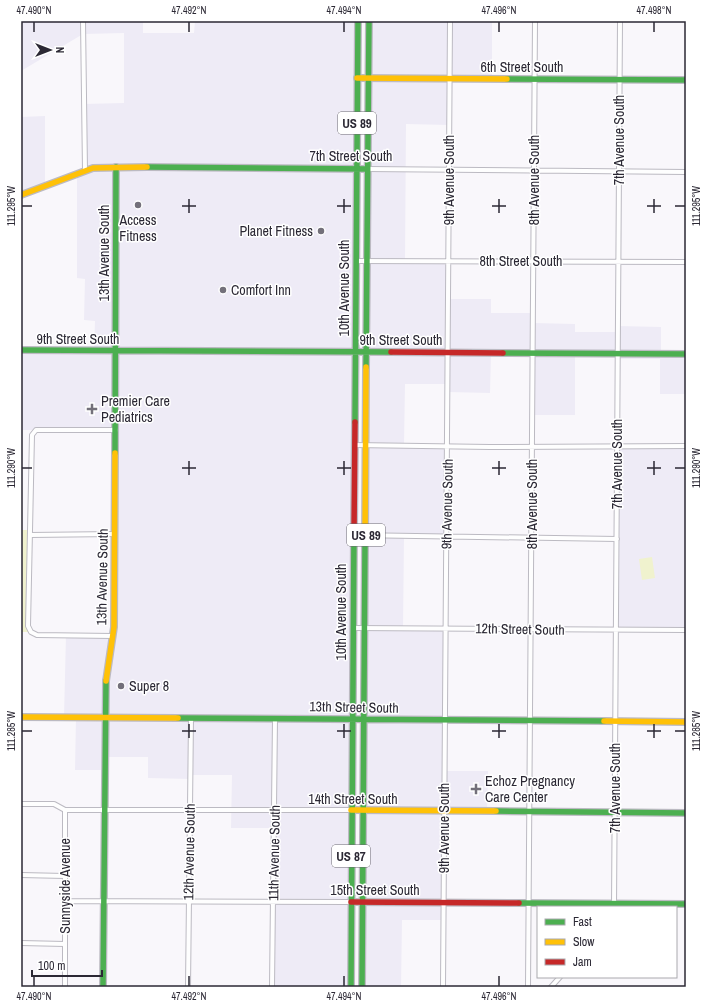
<svg xmlns="http://www.w3.org/2000/svg" width="707" height="1008" font-family="'Archivo Narrow',sans-serif">
<rect width="100%" height="100%" fill="#f9f7fb"/>
<path fill="#eeebf6" d="M 21,21 L 143,21 L 143,33 L 194,33 L 195,21 L 358,21 L 351,987 L 272,987 L 274,828 L 231,828 L 232,775 L 190,775 L 190,779 L 148,778 L 148,757 L 106,757 L 105,770 L 75,770 L 76,718 L 64,717 L 66,635 L 113,636 L 115,430 L 21,430 L 21,350 L 94,351 L 95,321 L 84,320 L 85,279 L 77,278 L 77,174 L 85,171 L 84,104 L 124,103 L 124,33 L 83,34 L 21,71 Z
M 369,21 L 492,21 L 492,79 L 450,79 L 449,125 L 406,124 L 405,261 L 448,261 L 448,299 L 491,299 L 491,313 L 533,313 L 533,323 L 575,324 L 575,332 L 618,332 L 618,326 L 661,327 L 661,353 L 686,354 L 686,394 L 660,394 L 660,359 L 618,359 L 618,354 L 575,353 L 575,415 L 533,415 L 533,353 L 491,352 L 490,393 L 448,392 L 447,384 L 405,384 L 404,444 L 448,445 L 447,537 L 404,537 L 403,628 L 446,628 L 445,771 L 488,771 L 487,810 L 445,811 L 444,920 L 402,920 L 401,987 L 362,987 Z
M 45,116 L 45,186 L 21,195 L 21,117 Z
M 617,446 L 686,446 L 686,630 L 616,630 Z"/>
<path fill="#f0f2ce" d="M 21,530 L 30,530 L 28,626 L 31,632 L 21,632 Z
M 652,557 L 655,578 L 642,580 L 639,559 Z"/>
<g fill="none" stroke-linecap="round" stroke-linejoin="round">
<g stroke="#bcbac2" stroke-width="6">
<path id="street" d="M 83,21 L 85,171
M 367,169 L 686,172
M 356,261 L 686,262
M 354,445 L 490,447 L 686,446
M 30,535 L 115,534
M 353,535 L 617,539
M 354,628 L 686,630
M 113,636 L 37,635 L 31,632 L 28,626 L 32,435 L 36,430 L 116,430
M 21,804 L 54,804 L 65,810 L 351,810
M 65,810 L 65,987
M 21,875 L 65,876
M 65,901 L 351,902
M 614,907 L 620,21
M 21,943 L 65,944
M 188,987 L 191,718
M 272,987 L 275,718
M 443,987 L 450,21
M 528,987 L 535,21
M 551,987 L 560,977"/>
</g>
<g stroke="#bcbac2" stroke-width="8">
<path id="fast" d="M 507,79 L 686,80
M 147,167 L 367,169
M 21,350 L 391,352
M 503,353 L 686,354
M 366,367 L 369,21
M 355,422 L 358,21
M 115,453 L 116,167
M 178,718 L 604,721
M 496,811 L 686,813
M 519,903 L 686,904
M 103,987 L 106,681
M 351,987 L 354,531
M 362,987 L 365,542"/>
</g>
<g stroke="#bcbac2" stroke-width="8">
<path id="slow" d="M 357,78 L 507,79
M 21,195 L 93,168 L 147,167
M 365,542 L 366,367
M 106,681 L 114,627 L 115,453
M 21,717 L 178,718
M 604,721 L 686,722
M 351,810 L 496,811"/>
</g>
<g stroke="#bcbac2" stroke-width="8">
<path id="jam" d="M 391,352 L 503,353
M 354,531 L 355,422
M 351,902 L 519,903"/>
</g>
<use href="#street" stroke="#fefefe" stroke-width="4"/>
<use href="#fast" stroke="#4caf50" stroke-width="5.5"/>
<use href="#slow" stroke="#ffc107" stroke-width="5.5"/>
<use href="#jam" stroke="#c62828" stroke-width="5.5"/>
</g>
<path fill="none" stroke="#2b2834" stroke-width="1.5" d="M 34,22 L 34,32M 189,22 L 189,32M 344,22 L 344,32M 499,22 L 499,32M 654,22 L 654,32M 189,199 L 189,213M 344,199 L 344,213M 499,199 L 499,213M 654,199 L 654,213M 22,206 L 32,206M 182,206 L 196,206M 337,206 L 351,206M 492,206 L 506,206M 647,206 L 661,206M 675,206 L 685,206M 189,461 L 189,475M 344,461 L 344,475M 499,461 L 499,475M 654,461 L 654,475M 22,468 L 32,468M 182,468 L 196,468M 337,468 L 351,468M 492,468 L 506,468M 647,468 L 661,468M 675,468 L 685,468M 189,724 L 189,738M 344,724 L 344,738M 499,724 L 499,738M 654,724 L 654,738M 22,731 L 32,731M 182,731 L 196,731M 337,731 L 351,731M 492,731 L 506,731M 647,731 L 661,731M 675,731 L 685,731M 34,976 L 34,986M 189,976 L 189,986M 344,976 L 344,986M 499,976 L 499,986"/>
<g fill="#73707a" stroke="#fff" stroke-width="1.5">
<circle cx="138" cy="205" r="4"/>
<circle cx="321" cy="231" r="4"/>
<circle cx="223" cy="290" r="4"/>
<path d="M90 403h4v4h4v4h-4v4h-4v-4h-4v-4h4z"/>
<circle cx="121" cy="686" r="4"/>
<path d="M474 783h4v4h4v4h-4v4h-4v-4h-4v-4h4z"/>
</g>
<g text-anchor="middle" dominant-baseline="central" stroke-width="3" stroke-linejoin="round" paint-order="stroke">
<g fill="#fff" stroke="#6b6871" stroke-width="1">
<rect x="338" y="112" width="38" height="22" rx="3"/>
<rect x="347" y="524" width="38" height="22" rx="3"/>
<rect x="332" y="845" width="38" height="22" rx="3"/>
</g>
<g font-size="13" font-weight="bold" fill="#2b2834">
<text x="357" y="123">US 89</text>
<text x="366" y="535">US 89</text>
<text x="351" y="856">US 87</text>
</g>
<g font-size="14" fill="#2b2834" stroke="#fff">
<text x="522" y="67">6th Street South</text>
<text transform="translate(619 140) rotate(-90)">7th Avenue South</text>
<text x="351" y="156">7th Street South</text>
<text transform="translate(449 180) rotate(-90)">9th Avenue South</text>
<text transform="translate(534 180) rotate(-90)">8th Avenue South</text>
<text transform="translate(104 253) rotate(-90)">13th Avenue South</text>
<text x="521" y="261">8th Street South</text>
<text transform="translate(344 288) rotate(-90)">10th Avenue South</text>
<text x="78" y="339">9th Street South</text>
<text x="401" y="340">9th Street South</text>
<text transform="translate(617 464) rotate(-90)">7th Avenue South</text>
<text transform="translate(447 504) rotate(-89)">9th Avenue South</text>
<text transform="translate(532 504) rotate(-90)">8th Avenue South</text>
<text transform="translate(102 577) rotate(-89)">13th Avenue South</text>
<text transform="translate(341 612) rotate(-90)">10th Avenue South</text>
<text transform="translate(520 629) rotate(1)">12th Street South</text>
<text transform="translate(354 707) rotate(1)">13th Street South</text>
<text transform="translate(615 788) rotate(-90)">7th Avenue South</text>
<text x="353" y="799">14th Street South</text>
<text transform="translate(444 828) rotate(-90)">9th Avenue South</text>
<text transform="translate(189 852) rotate(-89)">12th Avenue South</text>
<text transform="translate(274 853) rotate(-89)">11th Avenue South</text>
<text transform="translate(65 886) rotate(-90)">Sunnyside Avenue</text>
<text x="375" y="890">15th Street South</text>
</g>
<g font-size="14" fill="#2b2834" stroke="#fff" text-anchor="start">
<text x="138" y="220" text-anchor="middle">Access<tspan x="138" dy="16">Fitness</tspan></text>
<text x="313" y="231" text-anchor="end">Planet Fitness</text>
<text x="231" y="290">Comfort Inn</text>
<text x="101" y="401">Premier Care<tspan x="101" dy="16">Pediatrics</tspan></text>
<text x="129" y="686">Super 8</text>
<text x="485" y="781">Echoz Pregnancy<tspan x="485" dy="16">Care Center</tspan></text>
</g>
</g>
<rect width="707" height="1008" fill="none" stroke="#ffffff" stroke-width="44"/>
<rect x="537" y="906" width="140" height="72" fill="#ffffff" stroke="#aaa9ae"/>
<rect x="545" y="919" width="20" height="6" fill="#4caf50" stroke="#aaa9ae"/>
<text x="573" y="926" font-size="12" fill="#2b2834">Fast</text>
<rect x="545" y="939" width="20" height="6" fill="#ffc107" stroke="#aaa9ae"/>
<text x="573" y="946" font-size="12" fill="#2b2834">Slow</text>
<rect x="545" y="959" width="20" height="6" fill="#c62828" stroke="#aaa9ae"/>
<text x="573" y="966" font-size="12" fill="#2b2834">Jam</text>
<g transform="translate(50 50) rotate(90)" stroke="#ffffff" stroke-width="3" paint-order="stroke">
<path d="M0-3L7 15L0 10L-7 15Z" fill="#2b2834"/>
<text y="-6" font-size="11" font-weight="bold" text-anchor="middle" fill="#2b2834">N</text>
</g>
<path d="M32 970v6h70v-6" fill="none" stroke="#2b2834" stroke-width="2"/>
<text x="38" y="970" font-size="12" fill="#2b2834" stroke="#ffffff" stroke-width="3" paint-order="stroke">100 m</text>
<rect x="22" y="22" width="663" height="964" fill="none" stroke="#2b2834" stroke-width="1.5"/>
<g font-size="10" text-anchor="middle" fill="#2b2834">
<text x="34" y="14">47.490°N</text>
<text x="189" y="14">47.492°N</text>
<text x="344" y="14">47.494°N</text>
<text x="499" y="14">47.496°N</text>
<text x="654" y="14">47.498°N</text>
<text transform="translate(696 206) rotate(-90)" y="4">111.295°W</text>
<text transform="translate(11 206) rotate(-90)" y="4">111.295°W</text>
<text transform="translate(696 468) rotate(-90)" y="4">111.290°W</text>
<text transform="translate(11 468) rotate(-90)" y="4">111.290°W</text>
<text transform="translate(696 731) rotate(-90)" y="4">111.285°W</text>
<text transform="translate(11 731) rotate(-90)" y="4">111.285°W</text>
<text x="34" y="1000">47.490°N</text>
<text x="189" y="1000">47.492°N</text>
<text x="344" y="1000">47.494°N</text>
<text x="499" y="1000">47.496°N</text>
</g>
</svg>
